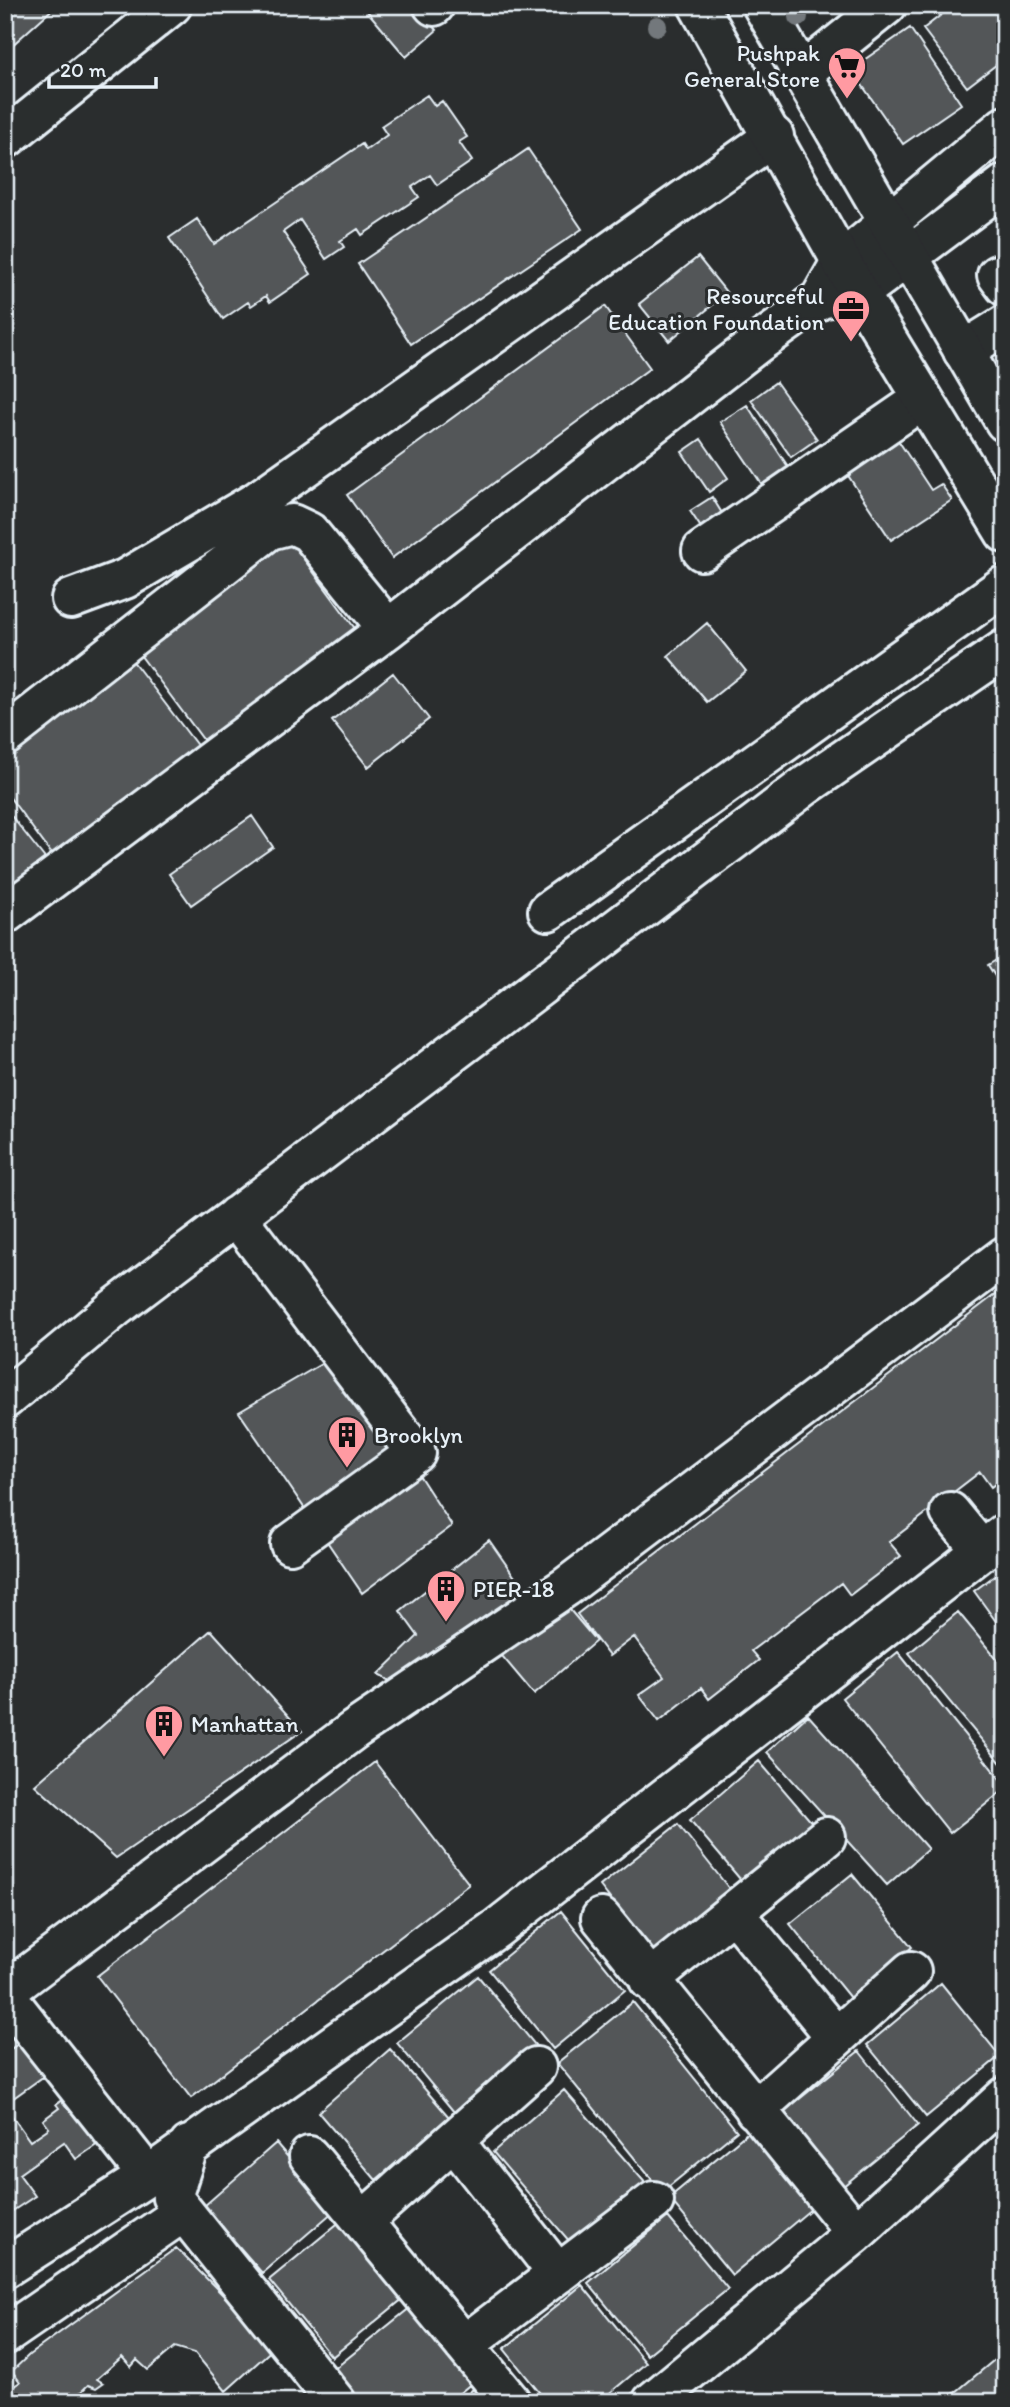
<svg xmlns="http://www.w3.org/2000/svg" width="1010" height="2407" font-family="Itim,sans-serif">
<rect width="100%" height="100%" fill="#2a2d2e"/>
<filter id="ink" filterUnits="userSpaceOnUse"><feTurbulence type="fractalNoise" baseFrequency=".0143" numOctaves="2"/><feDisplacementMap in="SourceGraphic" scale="14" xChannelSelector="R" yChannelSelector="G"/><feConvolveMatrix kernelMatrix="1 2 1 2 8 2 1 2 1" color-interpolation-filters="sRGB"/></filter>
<g filter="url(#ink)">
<path fill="#535759" stroke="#e8f1f8" stroke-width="2" d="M 5,5 L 57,5 L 9,48 L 5,44 Z
M 362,5 L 416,5 L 437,30 L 406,57 Z
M 954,5 L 1005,5 L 1005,58 L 967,87 L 923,29 Z
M 910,28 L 961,104 L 903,144 L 851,69 Z
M 427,95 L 435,106 L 442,101 L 467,137 L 459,142 L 472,161 L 437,185 L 430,175 L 412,187 L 419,197 L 362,235 L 358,229 L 340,241 L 344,247 L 326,259 L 300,220 L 283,232 L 311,274 L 270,302 L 266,296 L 251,306 L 248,302 L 223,319 L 169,238 L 197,219 L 214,244 L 362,144 L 366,150 L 387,135 L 381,126 Z
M 528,149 L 582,229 L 411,344 L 358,264 Z
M 698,257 L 727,293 L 669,341 L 639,304 Z
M 605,306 L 650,368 L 392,558 L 347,495 Z
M 776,382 L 817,439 L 791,457 L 751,400 Z
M 747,405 L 791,471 L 765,489 L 720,422 Z
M 892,431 L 931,490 L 941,484 L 952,500 L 891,540 L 841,465 Z
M 701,439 L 728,478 L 709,492 L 682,452 Z
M 712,497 L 725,518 L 704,532 L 690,511 Z
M 289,539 L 362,638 L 211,750 L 138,652 Z
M 707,623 L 746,671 L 707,702 L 668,656 Z
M 132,660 L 199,748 L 54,857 L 5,791 L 5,756 Z
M 393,673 L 429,719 L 368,767 L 332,721 Z
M 5,808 L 51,866 L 5,903 Z
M 252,816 L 273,847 L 191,905 L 169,874 Z
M 1005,955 L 1005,992 L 988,965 Z
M 1005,1287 L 1005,1476 L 991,1487 L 980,1472 L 889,1542 L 901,1556 L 850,1595 L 841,1583 L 751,1651 L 759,1660 L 709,1699 L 701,1688 L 659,1721 L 639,1695 L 664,1677 L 634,1637 L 609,1656 L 577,1614 Z
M 340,1353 L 452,1526 L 362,1593 L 239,1412 Z
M 489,1540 L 526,1593 L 398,1685 L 378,1675 L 418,1636 L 400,1611 Z
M 1005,1568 L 1005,1634 L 974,1591 Z
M 565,1604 L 596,1641 L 534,1694 L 502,1656 Z
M 958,1612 L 1005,1669 L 1005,1768 L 909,1653 Z
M 211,1630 L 302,1731 L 116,1858 L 35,1785 Z
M 898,1652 L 1005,1785 L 1005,1789 L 950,1833 L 842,1698 Z
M 808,1715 L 928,1849 L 887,1885 L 767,1752 Z
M 759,1761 L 820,1832 L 751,1892 L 690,1820 Z
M 375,1762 L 469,1884 L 191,2098 L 97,1976 Z
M 678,1824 L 735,1896 L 657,1958 L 600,1886 Z
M 852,1874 L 912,1947 L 850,1998 L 790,1924 Z
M 561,1911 L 625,1990 L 553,2049 L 489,1970 Z
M 478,1976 L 536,2046 L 454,2112 L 397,2043 Z
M 941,1983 L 1000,2056 L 926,2117 L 867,2045 Z
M 633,2002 L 737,2131 L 662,2192 L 557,2063 Z
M 34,2033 L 58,2066 L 5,2104 L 5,2053 Z
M 390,2049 L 449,2117 L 376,2180 L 318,2112 Z
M 859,2051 L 918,2125 L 842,2187 L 782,2113 Z
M 564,2090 L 648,2186 L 576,2249 L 493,2152 Z
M 75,2091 L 108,2137 L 76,2159 L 64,2142 L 19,2174 L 35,2196 L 5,2216 L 5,2106 L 30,2141 L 49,2128 L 43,2120 L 59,2108 L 56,2104 Z
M 759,2123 L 823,2199 L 732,2275 L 669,2198 Z
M 276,2143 L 334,2211 L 262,2273 L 204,2206 Z
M 668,2217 L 728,2289 L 647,2355 L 588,2283 Z
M 342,2220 L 405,2297 L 332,2357 L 269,2280 Z
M 176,2248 L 275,2347 L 226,2391 L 195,2353 L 175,2347 L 148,2370 L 137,2360 L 131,2367 L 122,2357 L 97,2379 L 103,2383 L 96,2388 L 88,2385 L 75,2398 L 79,2402 L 22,2402 L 11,2388 L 20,2382 L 12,2371 L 29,2355 Z
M 582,2285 L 646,2363 L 599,2402 L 547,2402 L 504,2349 Z
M 411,2307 L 473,2382 L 449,2402 L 359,2402 L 333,2370 Z
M 1005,2351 L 1005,2402 L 944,2402 Z
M 473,2389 L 484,2402 L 459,2402 Z"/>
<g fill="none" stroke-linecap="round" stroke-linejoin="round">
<g stroke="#e8f1f8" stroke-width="44">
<path id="minor" d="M 433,5 L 434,6
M 802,73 L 887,5
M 5,139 L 172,5
M 997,275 L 1005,286
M 825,298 L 859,293 L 1005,184
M 963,351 L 1005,325
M 702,551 L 923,399
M 71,599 L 125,579 L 257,501 L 774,136
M 5,736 L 269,530 L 292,524 L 309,532 L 388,629
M 548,911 L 1005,585
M 5,914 L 388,629 L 758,343 L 820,299 L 841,262 L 1005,126
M 236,1216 L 416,1453 L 290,1544
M 5,1399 L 115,1308 L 805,786 L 1005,649
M 950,1512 L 982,1551
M 733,1912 L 836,2037
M 601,1918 L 856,2233
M 649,1980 L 826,1837
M 5,1992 L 354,1730 L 566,1587 L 1005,1256
M 5,1995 L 148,2176
M 755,2110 L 911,1971
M 454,2141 L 558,2274
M 189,2145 L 172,2197 L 336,2402
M 309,2156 L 511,2402
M 363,2221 L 536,2067
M 5,2268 L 148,2176 L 496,1929 L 1005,1533
M 5,2335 L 182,2213
M 464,2345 L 654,2201
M 652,2402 L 856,2233 L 1005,2097"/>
</g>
<g stroke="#e8f1f8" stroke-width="44">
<path id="major" d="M 698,5 L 859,293 L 1005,533
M 762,5 L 1005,422"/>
</g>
<use href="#minor" stroke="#2a2d2e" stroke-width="38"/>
<use href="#major" stroke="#2a2d2e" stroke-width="38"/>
</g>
<g fill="#73787b">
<circle cx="798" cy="17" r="10"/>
<circle cx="657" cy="26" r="10"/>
</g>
</g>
<defs>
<g id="supermarket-pin" transform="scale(2.0125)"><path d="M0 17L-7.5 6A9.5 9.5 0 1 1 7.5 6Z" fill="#ff9aa2" stroke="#2a2d2e"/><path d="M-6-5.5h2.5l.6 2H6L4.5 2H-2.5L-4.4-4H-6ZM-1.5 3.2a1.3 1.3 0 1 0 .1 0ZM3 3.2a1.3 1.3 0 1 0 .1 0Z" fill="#111"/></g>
<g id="office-pin" transform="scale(2.0125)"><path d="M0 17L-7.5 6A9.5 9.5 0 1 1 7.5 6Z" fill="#ff9aa2" stroke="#2a2d2e"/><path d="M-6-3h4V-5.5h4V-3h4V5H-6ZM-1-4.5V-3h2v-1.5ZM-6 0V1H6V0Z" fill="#111"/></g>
<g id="building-pin" transform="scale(2.0125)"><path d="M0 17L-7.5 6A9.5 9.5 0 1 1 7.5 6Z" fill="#ff9aa2" stroke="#2a2d2e"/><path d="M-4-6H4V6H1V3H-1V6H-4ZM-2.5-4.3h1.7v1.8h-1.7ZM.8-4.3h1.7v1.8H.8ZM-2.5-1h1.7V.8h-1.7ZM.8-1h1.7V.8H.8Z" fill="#111"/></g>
</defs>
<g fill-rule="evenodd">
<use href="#supermarket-pin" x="847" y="66"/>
<use href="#office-pin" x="851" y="309"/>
<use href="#building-pin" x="347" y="1435"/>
<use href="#building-pin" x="446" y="1589"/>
<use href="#building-pin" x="164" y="1724"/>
</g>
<g text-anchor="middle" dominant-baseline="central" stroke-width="6" stroke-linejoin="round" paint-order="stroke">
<g font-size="23" fill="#e8f1f8" stroke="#2a2d2e" text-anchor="start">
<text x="820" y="53" text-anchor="end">Pushpak<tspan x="820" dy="26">General Store</tspan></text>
<text x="824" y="296" text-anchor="end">Resourceful<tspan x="824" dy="26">Education Foundation</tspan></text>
<text x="374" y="1435">Brooklyn</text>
<text x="473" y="1589">PIER-18</text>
<text x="191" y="1724">Manhattan</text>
</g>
</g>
<rect width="1010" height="2407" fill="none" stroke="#2a2d2e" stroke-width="28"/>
<rect x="14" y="14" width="982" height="2379" fill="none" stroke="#e8f1f8" stroke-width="2.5" filter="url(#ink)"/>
<path d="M49 77v10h107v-10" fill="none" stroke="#e8f1f8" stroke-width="3.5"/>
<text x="60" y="77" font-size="21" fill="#e8f1f8" stroke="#2a2d2e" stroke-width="5" paint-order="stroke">20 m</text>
</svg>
